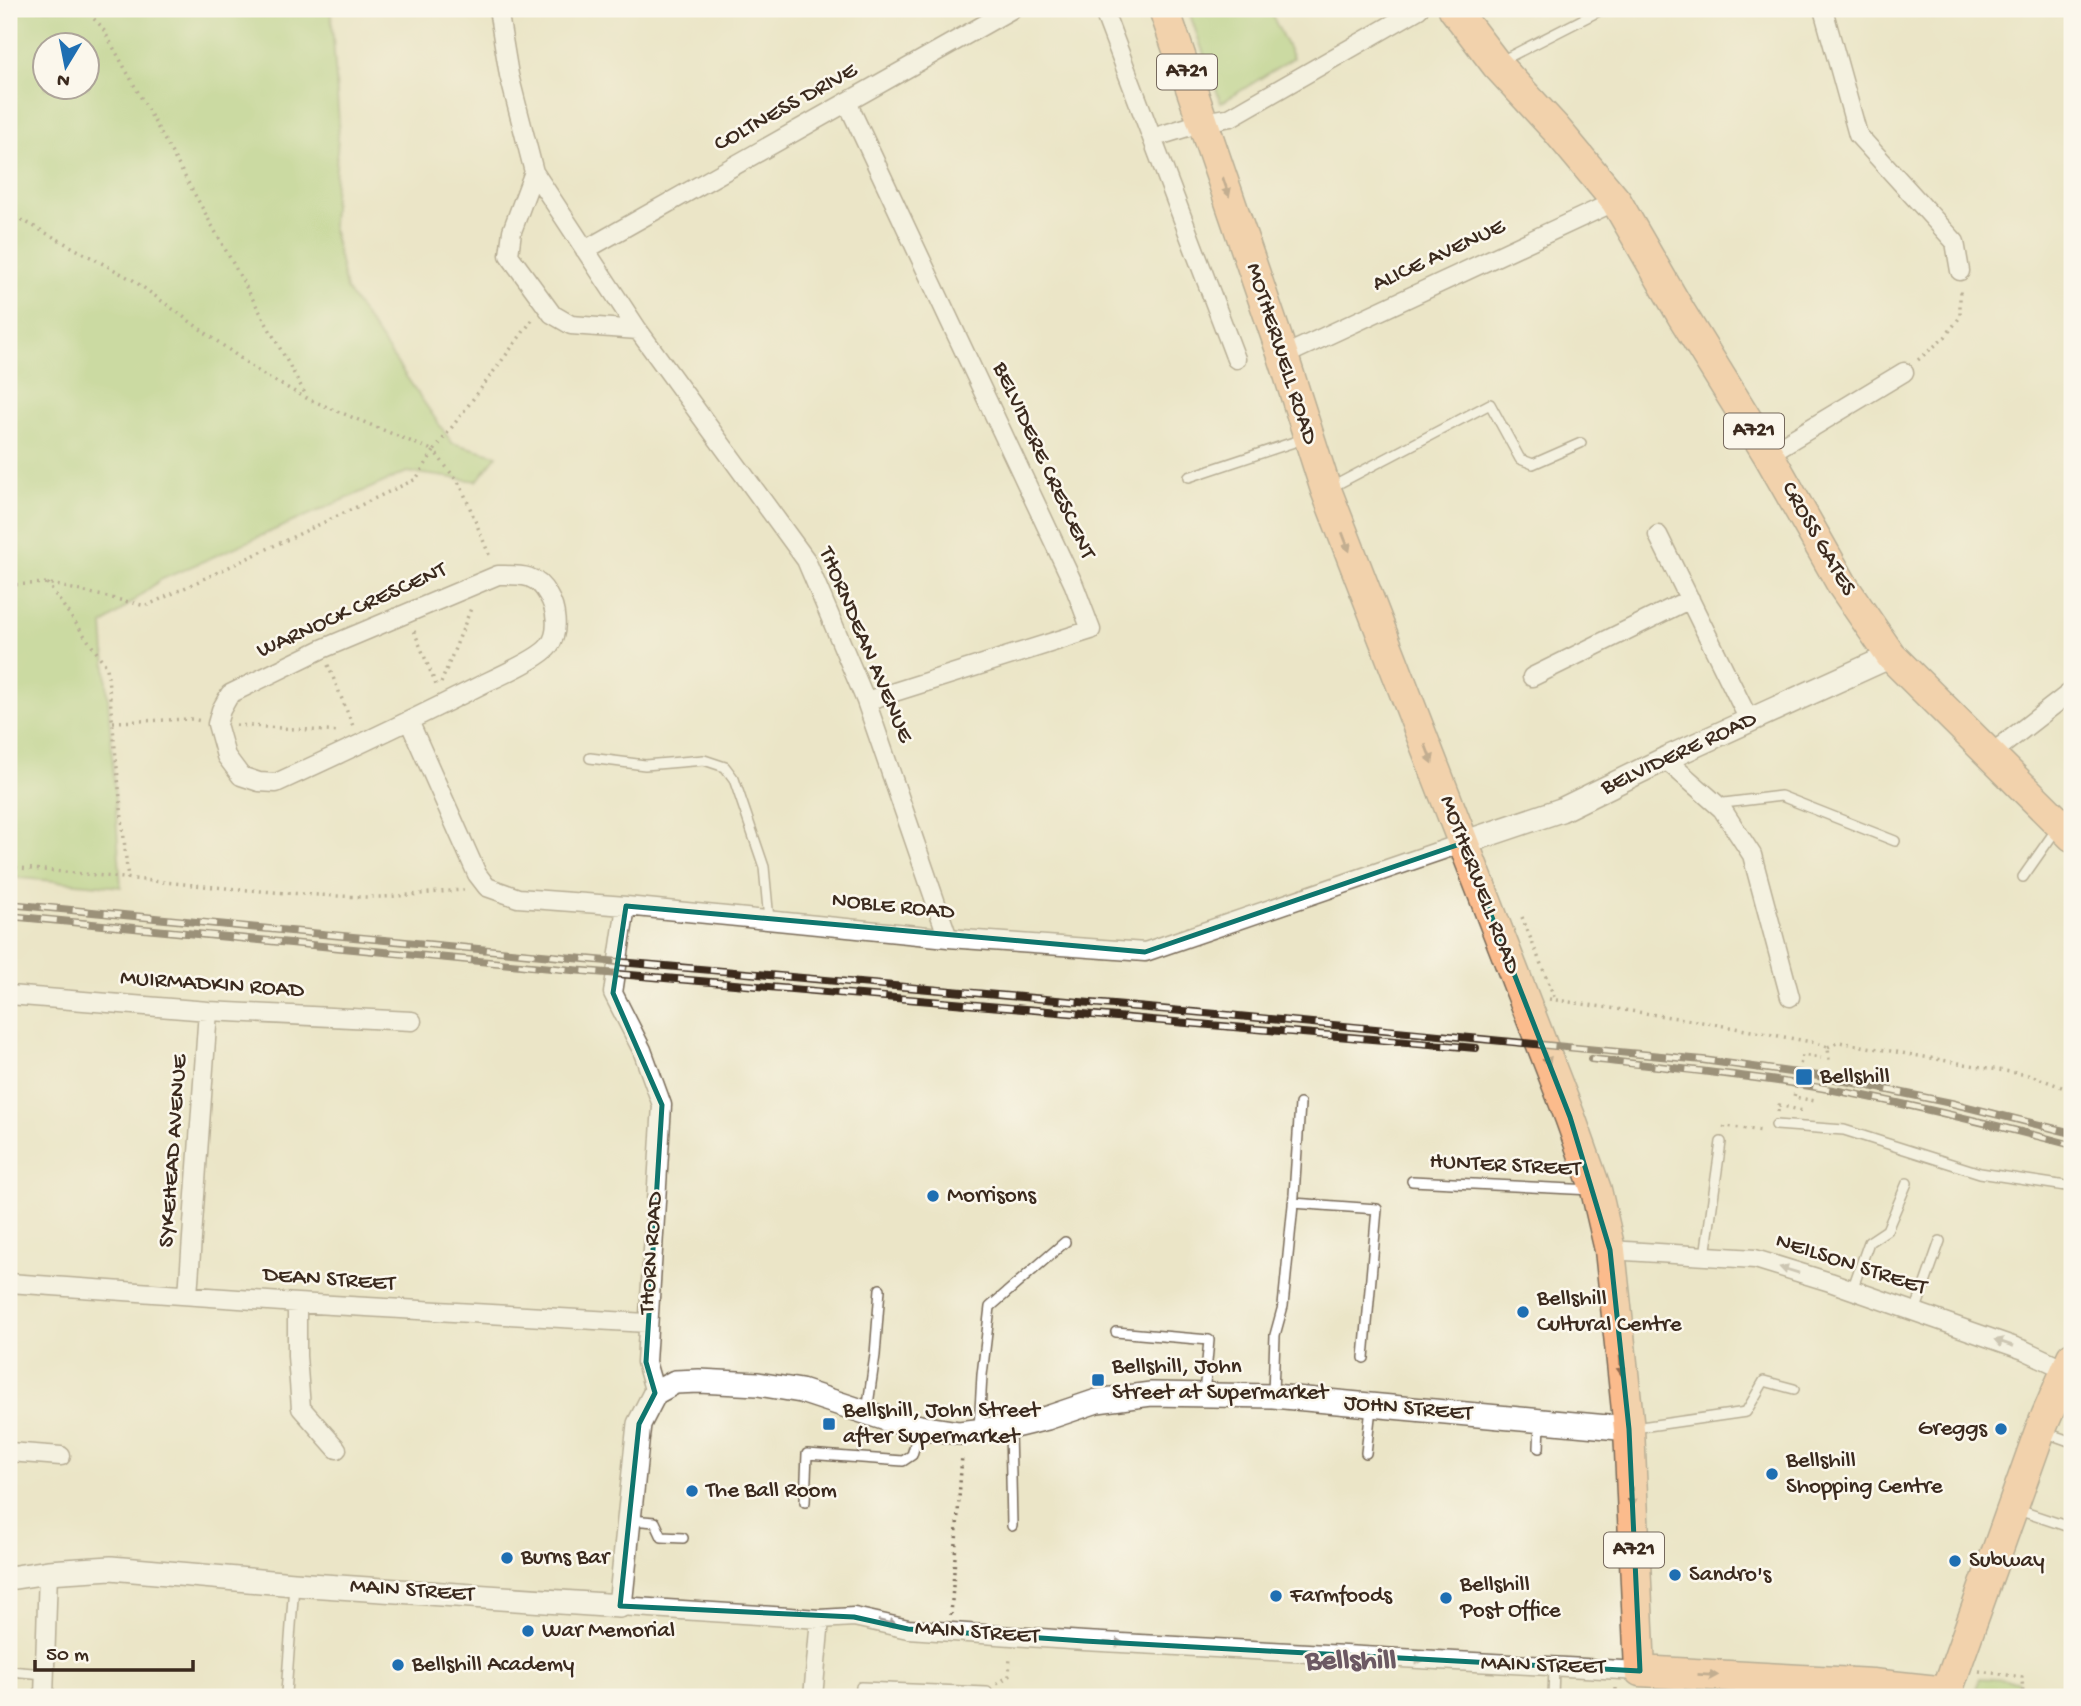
<svg xmlns="http://www.w3.org/2000/svg" width="2081" height="1706" font-family="'Gochi Hand',sans-serif">
<rect width="100%" height="100%" fill="#fbf7ec"/>
<filter id="ink" filterUnits="userSpaceOnUse"><feTurbulence type="fractalNoise" baseFrequency=".0143" numOctaves="2"/><feDisplacementMap in="SourceGraphic" scale="14" xChannelSelector="R" yChannelSelector="G"/><feConvolveMatrix kernelMatrix="1 2 1 2 8 2 1 2 1" color-interpolation-filters="sRGB"/></filter>
<filter id="wash" filterUnits="userSpaceOnUse"><feTurbulence type="fractalNoise" baseFrequency=".00686" numOctaves="4" result="noise"/><feDisplacementMap in="SourceGraphic" scale="28" xChannelSelector="R" yChannelSelector="G"/><feGaussianBlur stdDeviation="1.57" result="paint"/><feColorMatrix in="noise" values="0 0 0 0 0 0 0 0 0 0 0 0 0 0 0 0 0 1.4 0 .05"/><feComposite in="paint" operator="in"/></filter>
<g filter="url(#wash)">
<rect width="100%" height="100%" fill="#ebe5c7"/>
<path fill="#a5cc76" stroke="#707b4a" stroke-width="2" fill-rule="evenodd" d="M 9,9 L 331,9 L 339,123 L 332,225 L 346,289 L 452,443 L 497,455 L 477,481 L 407,472 L 160,580 L 103,625 L 121,887 L 9,877 ZM 46,46 L 88,46 L 88,88 L 46,88 Z
M 1188,9 L 1269,9 L 1293,58 L 1221,103 Z
M 1980,1678 L 2019,1681 L 2016,1697 L 1973,1697 Z"/>
</g>
<g filter="url(#ink)">
<g fill="none" stroke-linecap="round" stroke-linejoin="round">
<g stroke="#796b59" stroke-width="12">
<path id="service" d="M 1499,62 L 1603,9
M 1189,477 L 1303,439
M 1330,488 L 1490,404 L 1520,459 L 1533,464 L 1581,443
M 590,758 L 645,765 L 704,760 L 725,767 L 734,779 L 764,867 L 769,920
M 1716,804 L 1781,796 L 1895,841
M 2023,877 L 2058,827
M 1776,1125 L 1844,1130 L 1980,1173 L 2066,1186 L 2072,1189
M 1412,1181 L 1592,1190
M 1293,1203 L 1377,1209 L 1364,1358
M 1705,1256 L 1721,1142
M 1852,1290 L 1869,1242 L 1887,1230 L 1907,1183
M 1915,1312 L 1940,1241
M 1116,1332 L 1209,1340 L 1204,1394
M 1273,1394 L 1275,1335 L 1283,1306 L 1294,1195 L 1300,1104
M 867,1412 L 875,1355 L 880,1289
M 1010,1428 L 1012,1526
M 1634,1428 L 1746,1412 L 1764,1381 L 1794,1389
M 979,1429 L 982,1375 L 990,1307 L 1065,1242
M 2044,1432 L 2072,1442
M 1539,1448 L 1540,1423
M 1366,1453 L 1371,1408
M 805,1502 L 807,1454 L 903,1461 L 912,1455 L 920,1427
M 2018,1510 L 2072,1528
M 631,1520 L 655,1522 L 662,1537 L 683,1538
M 9,1671 L 45,1674
M 288,1697 L 286,1693 L 294,1585
M 860,1697 L 861,1687 L 987,1692 L 987,1697
M 1553,1697 L 1554,1668"/>
</g>
<g stroke="#796b59" stroke-width="21">
<path id="minor" d="M 498,9 L 509,75 L 534,172 L 638,330 L 806,560 L 866,701 L 948,938
M 1103,9 L 1236,359
M 1823,9 L 1858,135 L 1955,242 L 1960,271
M 847,102 L 1074,585 L 1091,630 L 866,701
M 1152,138 L 1204,122 L 1231,117 L 1419,9
M 534,172 L 512,231 L 509,255 L 552,314 L 571,325 L 638,330
M 585,250 L 1012,9
M 1283,356 L 1616,201
M 1768,454 L 1904,372
M 1658,535 L 1749,720
M 498,575 C 520,575 536,573 548,595 C 556,608 560,632 549,646 C 540,658 500,676 485,683 C 416,718 346,751 276,783 L 259,782 L 241,776 L 226,756 L 217,724 L 221,710 L 230,694 L 322,649 Z
M 1532,677 L 1690,599
M 409,721 L 477,874 L 487,887 L 518,898 L 626,906 L 948,938 L 1145,952 L 1463,843
M 1991,754 L 2072,691
M 1665,759 L 1722,809 L 1752,855 L 1790,997
M 626,906 L 613,993 L 642,1050 L 662,1105 L 646,1362 L 655,1393
M 9,995 L 208,1011 L 412,1021
M 1610,1250 L 1755,1259 L 1830,1282 L 2024,1350 L 2067,1370
M 9,1283 L 297,1303 L 647,1323
M 188,1295 L 208,1011
M 297,1303 L 297,1356 L 301,1408 L 337,1449
M 9,1452 L 61,1456
M 620,1606 L 820,1619 L 854,1617 L 908,1629 L 1084,1641 L 1640,1671
M 44,1697 L 48,1572
M 813,1697 L 820,1619"/>
</g>
<g stroke="#796b59" stroke-width="26">
<path id="tertiary" d="M 1463,843 L 1561,810 L 1665,759 L 1891,656
M 9,1578 L 48,1572 L 111,1568 L 294,1584 L 620,1606 L 639,1424 L 655,1393 L 675,1382 L 699,1381 L 758,1384 L 801,1391 L 886,1419 L 920,1427 L 959,1433 L 1010,1427 L 1047,1418 L 1097,1401 L 1151,1394 L 1273,1396 L 1629,1429"/>
</g>
<g stroke="#796b59" stroke-width="33">
<path id="primary" d="M 1164,9 L 1283,356 L 1326,490 L 1570,1117 L 1596,1190 L 1610,1250 L 1629,1429 L 1640,1671 L 1872,1684 L 1947,1692
M 1454,9 L 1496,64 L 1555,128 L 1616,201 L 1682,315 L 1768,454 L 1843,586 L 1891,656 L 2072,836
M 1945,1697 L 2040,1431 L 2072,1357"/>
</g>
<path stroke="#796b59" stroke-width="3.5" stroke-dasharray="2 5" stroke-linecap="butt" d="M 84,9 L 102,27 L 307,397
M 9,213 L 133,280 L 262,374 L 308,399 L 434,451 L 533,319
M 1918,360 L 1945,337 L 1960,317 L 1960,290
M 47,583 L 107,667 L 128,879
M 9,585 L 47,583 L 146,606 L 416,479 L 434,451 L 461,486 L 490,557
M 414,631 L 436,685
M 328,665 L 353,726
M 441,683 L 472,606
M 113,722 L 192,719 L 201,721
M 236,725 L 340,732
M 9,867 C 127,877 245,893 363,897 C 397,898 431,892 464,890
M 1522,917 L 1555,999
M 1549,999 L 1691,1020 L 1817,1043 L 1828,1047 L 1829,1060
M 1828,1047 L 1839,1042 L 2033,1076 L 2072,1091
M 1799,1071 L 1802,1055 L 1821,1058
M 1796,1087 L 1794,1097 L 1815,1101
M 1778,1112 L 1779,1105 L 1803,1111
M 1724,1128 L 1725,1126 L 1763,1131
M 951,1615 L 962,1455
M 1979,1671 L 2022,1677 L 2023,1697
M 997,1684 L 1009,1676 L 1010,1656
M 1616,1697 L 1616,1688"/>
<use href="#service" stroke="#fff" stroke-width="9"/>
<use href="#minor" stroke="#fff" stroke-width="18"/>
<use href="#tertiary" stroke="#fff" stroke-width="23"/>
<use href="#primary" stroke="#fbbb8c" stroke-width="30"/>
<g stroke="#3b2a1e" stroke-width="8">
<path id="rail" d="M 9,904 L 573,958 L 1228,1015 L 1703,1060 L 1826,1077 L 1951,1103 L 2072,1133
M 9,916 L 572,970 L 1476,1048
M 1591,1059 C 1673,1068 1757,1076 1839,1091 C 1917,1106 1995,1125 2072,1145"/>
</g>
<use href="#rail" stroke="#fbf7ec" stroke-width="5" stroke-dasharray="16" stroke-linecap="butt"/>
<path stroke="#796b59" stroke-width="3.5" stroke-dasharray="2 5" stroke-linecap="butt" d="M 1796,1087 L 1799,1071"/>
</g>
<defs><path id="oneway-solid" d="M-6-.8H1V-3.2L6.5 0L1 3.2V.8H-6Z" transform="scale(1.75)"/></defs>
<g fill="#916b50">
<use href="#oneway-solid" transform="translate(1226 187) rotate(71)"/>
<use href="#oneway-solid" transform="translate(1346 542) rotate(69)"/>
<use href="#oneway-solid" transform="translate(1429 754) rotate(69)"/>
<use href="#oneway-solid" transform="translate(1546 1056) rotate(69)"/>
<use href="#oneway-solid" transform="translate(1621 1366) rotate(85)"/>
<use href="#oneway-solid" transform="translate(1632 1497) rotate(87)"/>
<use href="#oneway-solid" transform="translate(1708 1675) rotate(3)"/>
</g>
<g fill="#a79f9a">
<use href="#oneway-solid" transform="translate(1789 1270) rotate(-163)"/>
<use href="#oneway-solid" transform="translate(2004 1343) rotate(-161)"/>
<use href="#oneway-solid" transform="translate(888 1623) rotate(14)"/>
<use href="#oneway-solid" transform="translate(1114 1643) rotate(3)"/>
<use href="#oneway-solid" transform="translate(1414 1660) rotate(3)"/>
</g>
</g>
<path d="M0 0H2081V1706H0ZM 1463,843 L 1570,1117 L 1610,1250 L 1629,1429 L 1640,1671 L 1084,1641 L 908,1629 L 854,1617 L 620,1606 L 639,1424 L 655,1393 L 646,1362 L 662,1105 L 613,993 L 626,906 L 1145,952 Z" fill="#ebe5c7" fill-opacity=".55" fill-rule="evenodd"/>
<path fill="none" stroke="#0f766e" stroke-width="5" stroke-linejoin="round" d="M 1463,843 L 1570,1117 L 1610,1250 L 1629,1429 L 1640,1671 L 1084,1641 L 908,1629 L 854,1617 L 620,1606 L 639,1424 L 655,1393 L 646,1362 L 662,1105 L 613,993 L 626,906 L 1145,952 Z"/>
<g fill="#1f6fb2" stroke="#fbf7ec" stroke-width="2.5">
<rect x="1795" y="1068" width="18" height="18" rx="3.5"/>
<circle cx="933" cy="1196" r="7"/>
<circle cx="1523" cy="1312" r="7"/>
<rect x="1091" y="1373" width="14" height="14" rx="3.5"/>
<rect x="822" y="1417" width="14" height="14" rx="3.5"/>
<circle cx="2001" cy="1429" r="7"/>
<circle cx="1772" cy="1474" r="7"/>
<circle cx="692" cy="1491" r="7"/>
<circle cx="507" cy="1558" r="7"/>
<circle cx="1955" cy="1561" r="7"/>
<circle cx="1675" cy="1575" r="7"/>
<circle cx="1276" cy="1596" r="7"/>
<circle cx="1446" cy="1598" r="7"/>
<circle cx="528" cy="1631" r="7"/>
<circle cx="398" cy="1665" r="7"/>
</g>
<g text-anchor="middle" dominant-baseline="central" stroke-width="5" stroke-linejoin="round" paint-order="stroke">
<g fill="#fbf7ec" stroke="#75685c" stroke-width="2">
<rect x="1157" y="54.5" width="60" height="35" rx="5"/>
<rect x="1724" y="413.5" width="60" height="35" rx="5"/>
<rect x="1604" y="1532.5" width="60" height="35" rx="5"/>
</g>
<g font-size="21" font-weight="bold" fill="#3b2a1e">
<text x="1187" y="72">A721</text>
<text x="1754" y="431">A721</text>
<text x="1634" y="1550">A721</text>
</g>
<g font-size="23" fill="#3b2a1e" stroke="#fbf7ec">
<text transform="translate(786 108) rotate(-29)">COLTNESS DRIVE</text>
<text transform="translate(1439 256) rotate(-25)">ALICE AVENUE</text>
<text transform="translate(1281 354) rotate(72)">MOTHERWELL ROAD</text>
<text transform="translate(1043 461) rotate(65)">BELVIDERE CRESCENT</text>
<text transform="translate(1818 539) rotate(60)">CROSS GATES</text>
<text transform="translate(352 611) rotate(-24)">WARNOCK CRESCENT</text>
<text transform="translate(865 645) rotate(67)">THORNDEAN AVENUE</text>
<text transform="translate(1679 754) rotate(-25)">BELVIDERE ROAD</text>
<text transform="translate(1479 885) rotate(69)">MOTHERWELL ROAD</text>
<text transform="translate(893 907) rotate(6)">NOBLE ROAD</text>
<text transform="translate(212 985) rotate(4)">MUIRMADKIN ROAD</text>
<text transform="translate(174 1151) rotate(-86)">SYKEHEAD AVENUE</text>
<text transform="translate(1505 1166) rotate(3)">HUNTER STREET</text>
<text transform="translate(652 1253) rotate(-86)">THORN ROAD</text>
<text transform="translate(1851 1265) rotate(18)">NEILSON STREET</text>
<text transform="translate(329 1280) rotate(4)">DEAN STREET</text>
<text transform="translate(1408 1409) rotate(5)">JOHN STREET</text>
<text transform="translate(412 1591) rotate(4)">MAIN STREET</text>
<text transform="translate(977 1633) rotate(4)">MAIN STREET</text>
<text transform="translate(1543 1666) rotate(2)">MAIN STREET</text>
</g>
<g font-size="23" fill="#3b2a1e" stroke="#fbf7ec" text-anchor="start">
<text x="1820" y="1077">Bellshill</text>
<text x="947" y="1196">Morrisons</text>
<text x="1537" y="1299">Bellshill<tspan x="1537" dy="26">Cultural Centre</tspan></text>
<text x="1112" y="1367">Bellshill, John<tspan x="1112" dy="26">Street at Supermarket</tspan></text>
<text x="843" y="1411">Bellshill, John Street<tspan x="843" dy="26">after Supermarket</tspan></text>
<text x="1987" y="1429" text-anchor="end">Greggs</text>
<text x="1786" y="1461">Bellshill<tspan x="1786" dy="26">Shopping Centre</tspan></text>
<text x="706" y="1491">The Ball Room</text>
<text x="521" y="1558">Burns Bar</text>
<text x="1969" y="1561">Subway</text>
<text x="1689" y="1575">Sandro's</text>
<text x="1460" y="1585">Bellshill<tspan x="1460" dy="26">Post Office</tspan></text>
<text x="1290" y="1596">Farmfoods</text>
<text x="542" y="1631">War Memorial</text>
<text x="412" y="1665">Bellshill Academy</text>
</g>
<g font-size="30" font-weight="bold" fill="#6c5963" stroke="#fbf7ec">
<text x="1351" y="1662">Bellshill</text>
</g>
</g>
<rect width="2081" height="1706" fill="none" stroke="#fbf7ec" stroke-width="35"/>
<g transform="translate(66 66) rotate(190)"><circle r="33" fill="#fbf7ec" stroke="#aea59a" stroke-width="2"/>
<path d="M0-5L12 26L0 18L-12 26Z" fill="#1f6fb2"/>
<text y="-10" font-size="19" font-weight="bold" text-anchor="middle" fill="#3b2a1e">N</text>
</g>
<path d="M35 1660v10h158v-10" fill="none" stroke="#3b2a1e" stroke-width="3.5"/>
<text x="46" y="1660" font-size="21" fill="#3b2a1e" stroke="#fbf7ec" stroke-width="5" paint-order="stroke">50 m</text>
</svg>
